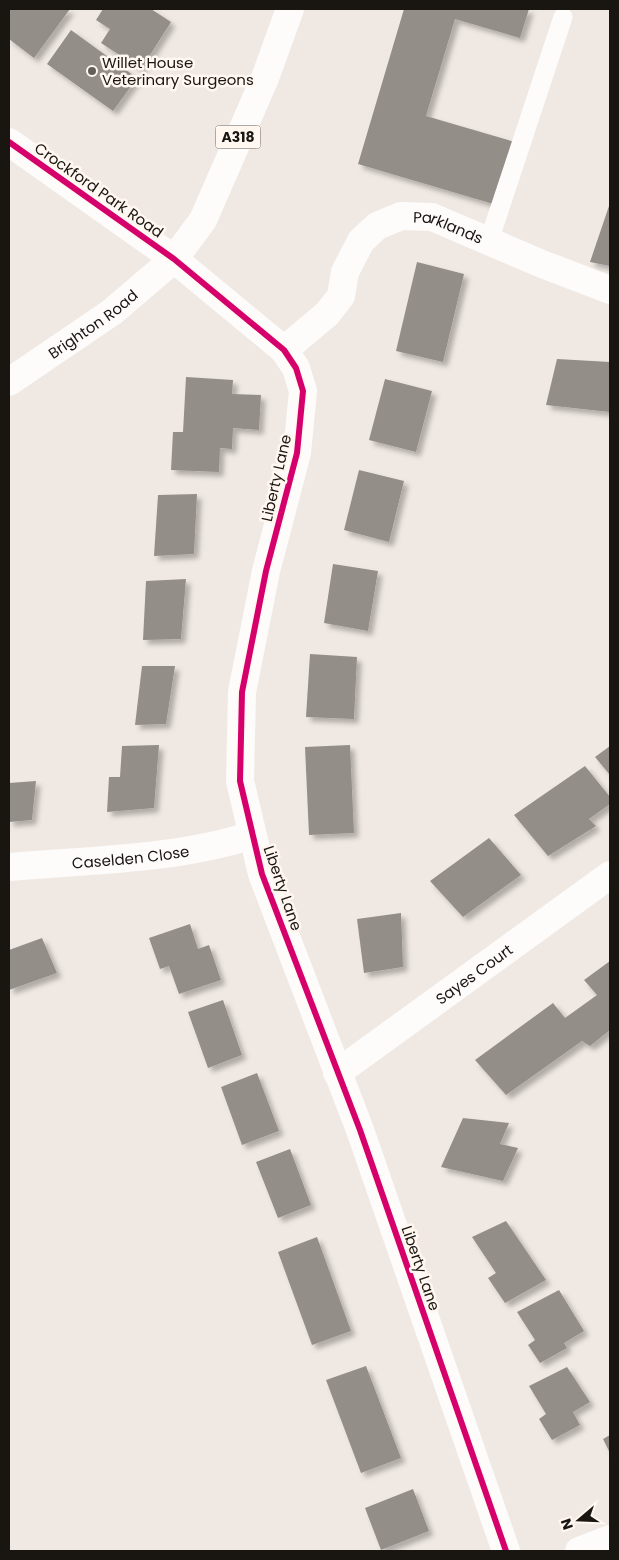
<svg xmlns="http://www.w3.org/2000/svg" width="619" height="1560" font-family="Poppins,sans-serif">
<defs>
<filter id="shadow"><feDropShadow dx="4.5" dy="4.5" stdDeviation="2.5" flood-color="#0004"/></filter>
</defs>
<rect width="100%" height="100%" fill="#f0e9e3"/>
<path fill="#948e89" filter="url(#shadow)" d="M 10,9 L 70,9 L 34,58 L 9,39 Z
M 103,9 L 151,9 L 171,22 L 141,69 L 101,43 L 110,29 L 96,20 Z
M 404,9 L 529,9 L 520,38 L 455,19 L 426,116 L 518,143 L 500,206 L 358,164 Z
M 71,30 L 137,78 L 113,111 L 47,64 Z
M 610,203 L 610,266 L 590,262 Z
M 417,262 L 464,274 L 443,362 L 396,351 Z
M 557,359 L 610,362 L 610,412 L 546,405 Z
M 186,377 L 233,380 L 232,394 L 261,395 L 259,430 L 233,428 L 232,449 L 220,448 L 219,472 L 171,470 L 173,432 L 183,432 Z
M 385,379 L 432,391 L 416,452 L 369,440 Z
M 359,470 L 404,481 L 389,542 L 344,530 Z
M 197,494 L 194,554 L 154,556 L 158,495 Z
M 333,564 L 378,571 L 368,631 L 324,623 Z
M 186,579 L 181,639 L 143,640 L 146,581 Z
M 310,654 L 357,657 L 354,719 L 306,717 Z
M 142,666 L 175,666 L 166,724 L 135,725 Z
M 159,745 L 154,808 L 107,812 L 109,777 L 120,777 L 122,746 Z
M 350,745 L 354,833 L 309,835 L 305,747 Z
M 610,746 L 610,775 L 595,757 Z
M 585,766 L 610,797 L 610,804 L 589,819 L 596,826 L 548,856 L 514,815 Z
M 36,781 L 32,820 L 9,822 L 9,783 Z
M 489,838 L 521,875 L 463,917 L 430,881 Z
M 401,913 L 403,967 L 364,973 L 357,919 Z
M 190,924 L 198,949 L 209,945 L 221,980 L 179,994 L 169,966 L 160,969 L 149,938 Z
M 42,938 L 57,973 L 9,990 L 9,950 Z
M 610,961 L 610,1030 L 590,1046 L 582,1041 L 506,1095 L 475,1060 L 553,1003 L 565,1018 L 597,995 L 584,980 Z
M 223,1000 L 242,1055 L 208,1068 L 188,1012 Z
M 257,1073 L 279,1131 L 242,1145 L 221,1087 Z
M 463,1118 L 509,1123 L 500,1144 L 518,1148 L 503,1181 L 441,1167 Z
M 290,1149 L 311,1205 L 278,1218 L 256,1162 Z
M 506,1221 L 546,1280 L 505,1303 L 488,1278 L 496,1273 L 472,1237 Z
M 317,1237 L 351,1331 L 312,1345 L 278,1252 Z
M 559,1290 L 584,1331 L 564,1343 L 567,1348 L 540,1363 L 528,1345 L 535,1340 L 517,1312 Z
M 366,1366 L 401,1458 L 361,1473 L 326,1380 Z
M 567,1367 L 590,1402 L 573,1412 L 580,1425 L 552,1440 L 539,1419 L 546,1414 L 529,1386 Z
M 610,1435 L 610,1453 L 603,1439 Z
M 413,1489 L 429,1531 L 381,1550 L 365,1508 Z"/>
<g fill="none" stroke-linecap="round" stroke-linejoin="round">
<path stroke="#fdfcfb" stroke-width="19" d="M 489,241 L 563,17"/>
<g stroke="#fdfcfb" stroke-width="28">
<path d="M 174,259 L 284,350 L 296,368 L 303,391 L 297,453 L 266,571 L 242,692 L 240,781 L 262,874 L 360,1130 L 506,1551"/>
<path id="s1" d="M 284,350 L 327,314 L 341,296 L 345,272 L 361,241 L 377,226 L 401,216 L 432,217 L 542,264 L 610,290"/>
<path id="s2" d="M 9,867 C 89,860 175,860 252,835"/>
<path id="s3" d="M 337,1073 L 610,875"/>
<path d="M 579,1551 L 610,1539"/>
</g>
<path stroke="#fdfcfb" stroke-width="28" d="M 9,142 L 174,259"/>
<path stroke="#fdfcfb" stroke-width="28" id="s4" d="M 9,382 L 112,312 L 174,259 L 203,220 L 265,78 L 290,9"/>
<g stroke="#fff7f0" stroke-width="9">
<path id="cycleway" d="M 9,142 L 174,259 L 284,350 L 296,368 L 303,391 L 297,453 L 266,571 L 242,692 L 240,781 L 262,874 L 360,1130 L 506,1551"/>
</g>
<use href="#cycleway" stroke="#d6006c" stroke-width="6"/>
</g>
<circle fill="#645f5a" stroke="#fff7f0" stroke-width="2" cx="92" cy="71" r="5"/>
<g text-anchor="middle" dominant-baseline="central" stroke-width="5" stroke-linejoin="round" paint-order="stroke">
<rect fill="#fff7f0" stroke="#5e5954" stroke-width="1" x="215.5" y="125.5" width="45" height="23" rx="4"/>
<g font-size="14" font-weight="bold" fill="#191511">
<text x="238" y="137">A318</text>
</g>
<g font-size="15" fill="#191511" stroke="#fff7f0" text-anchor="start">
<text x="102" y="62">Willet House<tspan x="102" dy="17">Veterinary Surgeons</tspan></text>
</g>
<g font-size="15" fill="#191511" stroke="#fff7f0">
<text transform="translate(99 190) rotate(35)">Crockford Park Road</text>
<text stroke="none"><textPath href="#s1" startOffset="235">Parklands</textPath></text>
<text stroke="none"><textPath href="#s4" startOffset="102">Brighton Road</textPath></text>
<text transform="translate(276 478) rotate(-77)">Liberty Lane</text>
<text stroke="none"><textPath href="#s2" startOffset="122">Caselden Close</textPath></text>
<text transform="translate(283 888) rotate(71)">Liberty Lane</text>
<text stroke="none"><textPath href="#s3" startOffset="169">Sayes Court</textPath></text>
<text transform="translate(421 1268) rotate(71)">Liberty Lane</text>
</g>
</g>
<rect width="619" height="1560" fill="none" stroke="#191511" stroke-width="20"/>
<g transform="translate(579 1520) rotate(251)" stroke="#fff7f0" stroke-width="4" paint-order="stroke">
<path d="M0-4L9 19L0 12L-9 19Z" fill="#191511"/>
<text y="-8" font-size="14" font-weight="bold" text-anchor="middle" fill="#191511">N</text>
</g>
</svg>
